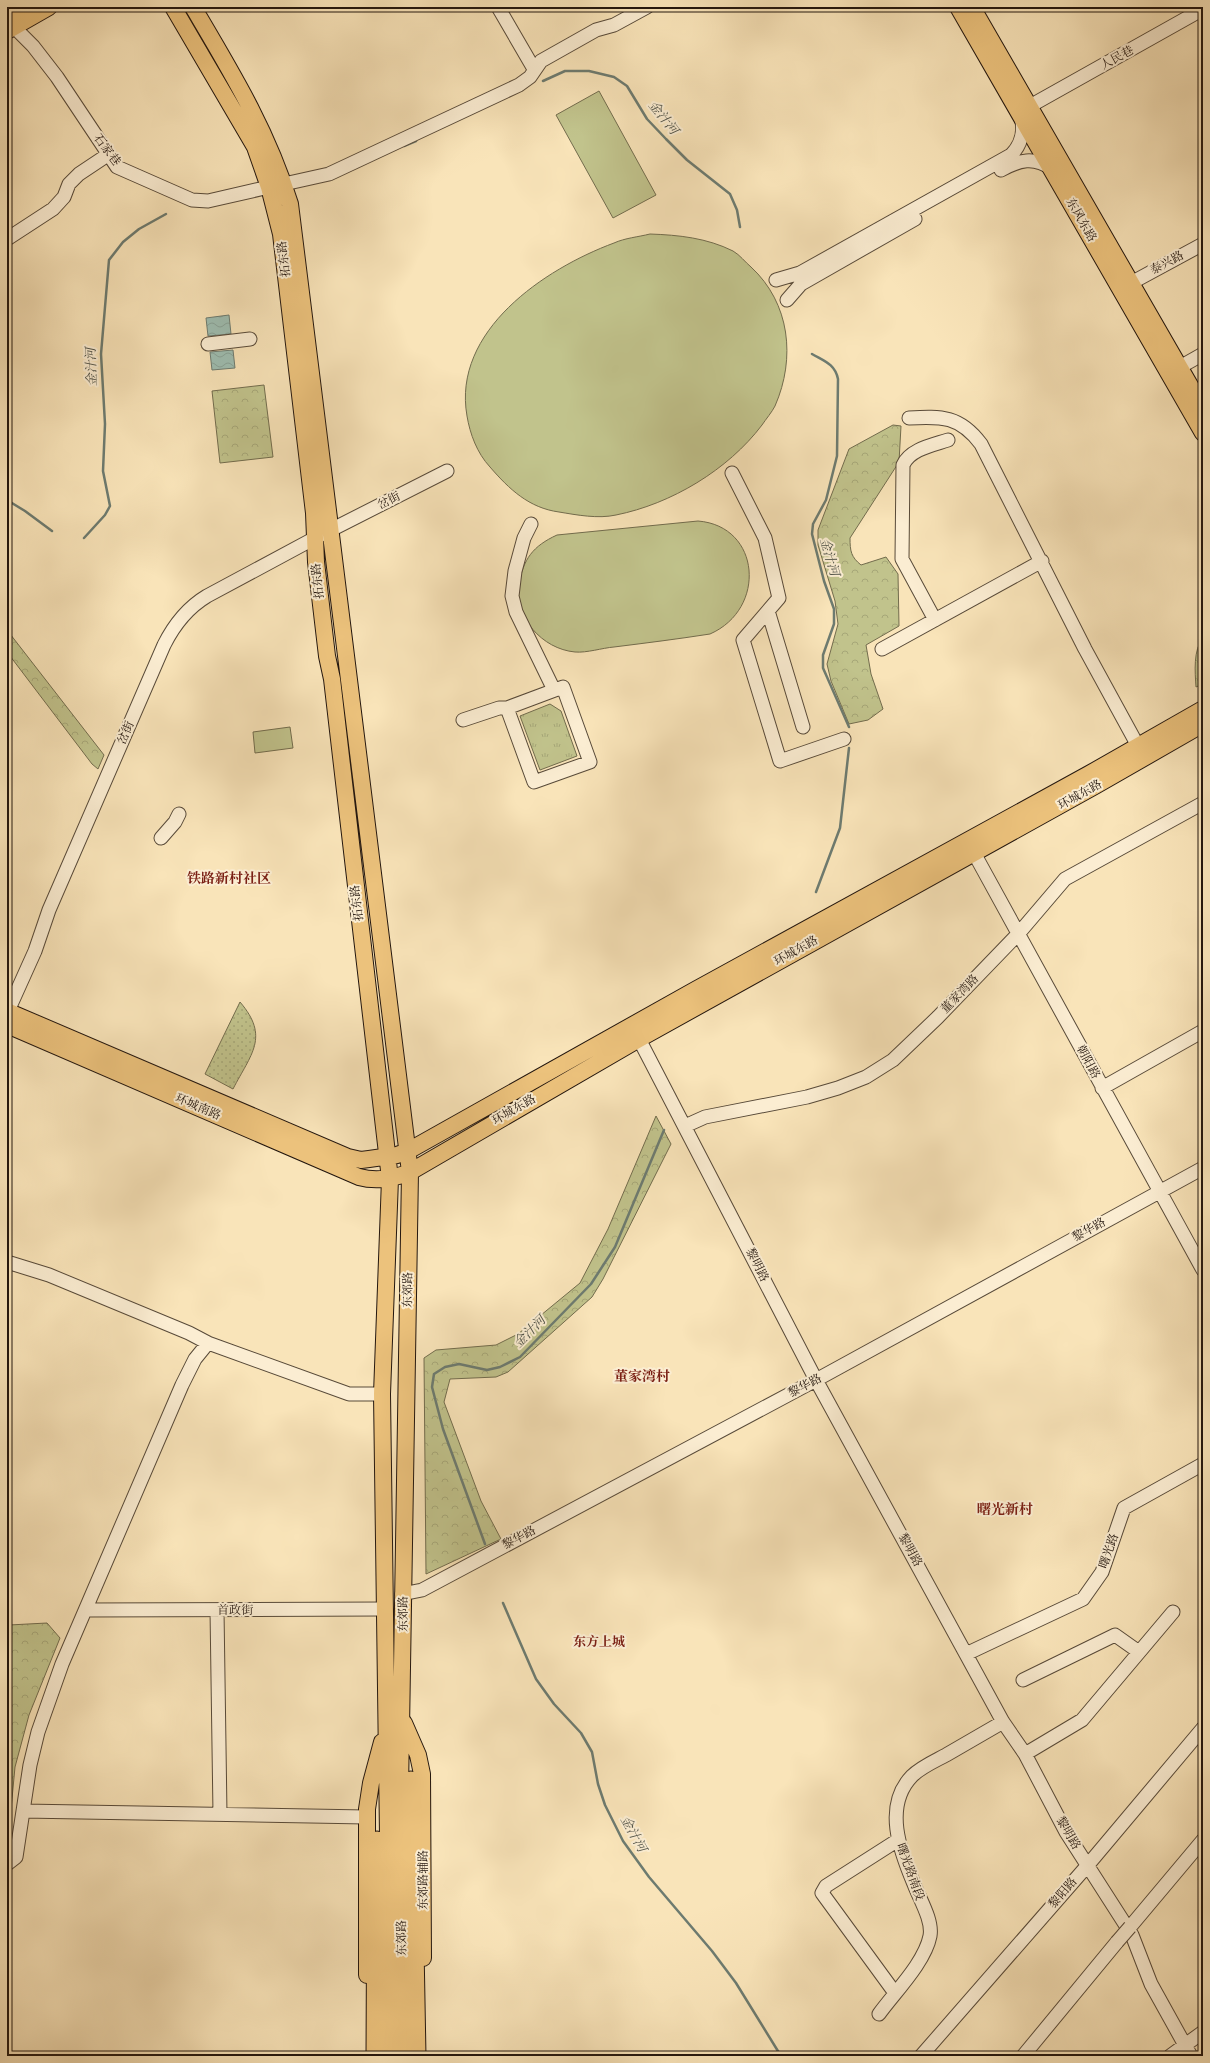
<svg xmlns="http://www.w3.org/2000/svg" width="1210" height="2063" font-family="'IM FELL English','Noto Serif SC',serif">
<defs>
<pattern id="grass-tufts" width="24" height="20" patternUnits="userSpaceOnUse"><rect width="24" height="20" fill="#c1c38c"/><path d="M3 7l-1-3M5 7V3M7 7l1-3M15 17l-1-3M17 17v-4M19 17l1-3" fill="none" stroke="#a6a778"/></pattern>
<pattern id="forest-crowns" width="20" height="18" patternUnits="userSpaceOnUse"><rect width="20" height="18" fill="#c1c38c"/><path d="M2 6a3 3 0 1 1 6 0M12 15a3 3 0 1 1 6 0" fill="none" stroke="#a6a778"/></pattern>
<pattern id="garden-dots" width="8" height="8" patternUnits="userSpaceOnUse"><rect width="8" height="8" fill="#c1c38c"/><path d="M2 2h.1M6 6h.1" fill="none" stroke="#a6a778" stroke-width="1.8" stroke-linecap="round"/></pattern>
<pattern id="water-waves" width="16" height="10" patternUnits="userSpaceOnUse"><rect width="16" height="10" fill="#9ebeb2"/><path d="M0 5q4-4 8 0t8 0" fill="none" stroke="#88a398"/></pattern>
</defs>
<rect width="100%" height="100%" fill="#f9e4b9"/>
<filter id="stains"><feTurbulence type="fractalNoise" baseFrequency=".005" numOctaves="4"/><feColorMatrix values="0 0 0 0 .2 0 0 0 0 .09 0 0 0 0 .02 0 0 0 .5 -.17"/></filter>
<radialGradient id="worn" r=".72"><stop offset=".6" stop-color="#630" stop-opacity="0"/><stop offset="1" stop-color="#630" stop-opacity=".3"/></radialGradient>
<path fill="url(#grass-tufts)" stroke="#726c4d" d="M 550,704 L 561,711 L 577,756 L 540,770 L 520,716 Z"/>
<path fill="url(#forest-crowns)" stroke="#726c4d" d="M 264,385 L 273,457 L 220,463 L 212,391 Z
M 893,425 L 901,426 L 899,462 L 850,538 C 850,551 851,557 861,565 L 886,557 L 898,574 L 899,626 L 866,645 L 871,674 L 883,709 L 868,720 L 849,724 L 831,681 L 827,664 L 838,624 L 835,601 L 818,545 L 818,530 L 849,449 Z
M 7,630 L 104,755 L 98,769 L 92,764 L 7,652 Z
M 1203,638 L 1203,684 L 1196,687 C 1195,672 1193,650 1203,638 Z
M 656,1116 L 671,1144 L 603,1279 L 592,1297 L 508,1372 L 496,1377 L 450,1379 L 444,1402 L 481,1501 L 501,1539 L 426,1574 L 424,1358 L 436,1350 L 496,1345 L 518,1334 L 580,1283 L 608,1229 Z
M 47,1623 L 60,1638 L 29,1715 L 15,1767 L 7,1852 L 7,1630 L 9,1625 Z"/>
<path fill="url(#garden-dots)" stroke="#726c4d" d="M 240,1002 C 270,1037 251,1054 233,1089 L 205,1074 Z"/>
<path fill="#c1c38c" stroke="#726c4d" d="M 599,91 L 656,195 L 613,218 L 556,115 Z
M 650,234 C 679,235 707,238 733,251 C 740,255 745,262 751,267 C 790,303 796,358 775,406 C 772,412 766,419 762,425 C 728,470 671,504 616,515 C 598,519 577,515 559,512 C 529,508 509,489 490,467 C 477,453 470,434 467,416 C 452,331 544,269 614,243 C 625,238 638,237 650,234 Z
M 698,521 C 761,526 767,609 710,634 C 678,639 646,643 614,647 C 602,648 587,653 575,652 C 542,649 514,617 519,585 C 523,559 533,546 557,535 Z
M 290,727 L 293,748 L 255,753 L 253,732 Z"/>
<path fill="url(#water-waves)" stroke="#6d7b70" d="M 229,315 L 231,334 L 208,336 L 206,318 Z
M 233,350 L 235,368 L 212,370 L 210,352 Z"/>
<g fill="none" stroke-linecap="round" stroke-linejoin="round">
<path stroke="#6d7b70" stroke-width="2.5" d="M 543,81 L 565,71 L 589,71 L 614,77 L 627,86 L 647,119 L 666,139 L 687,160 L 730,194 L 737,210 L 740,227
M 404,146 L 416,141
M 812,354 C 824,361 835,364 838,379 L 837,456 L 826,500 L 813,524 L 812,534 L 824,581 L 834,609 L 834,624 L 823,655 L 823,668 L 849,727
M 7,500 L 25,511 L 52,531
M 84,538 L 105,515 L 110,506 L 103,471 L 105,424 L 101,354 L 109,260 L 123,242 L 139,229 L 166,214
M 816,892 L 840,828 L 849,748
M 485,1544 L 443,1429 L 432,1387 L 434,1374 L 445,1367 L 459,1364 L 487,1370 L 500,1367 L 520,1357 L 591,1284 L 615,1247 L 664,1130
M 503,1603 L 536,1679 L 554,1704 L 581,1733 L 592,1752 L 598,1784 L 605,1805 L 623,1841 L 649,1877 L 712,1951 L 736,1983 L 781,2056"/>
<g stroke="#584a39" stroke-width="15">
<path id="minor" d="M 498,7 L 534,69
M 14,27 L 33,46 L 57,77 L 117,167 L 192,200 L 208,201 L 269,187
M 1030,106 L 1203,9
M 1001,170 C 1019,160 1034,156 1052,169
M 284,184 L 329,174 L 519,85 L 530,77 L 541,61 L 596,30 L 614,25 L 647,7
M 7,239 L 53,209 L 64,197 L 69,184 L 79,174 L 109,154
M 776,280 L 800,273 L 1011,155 C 1021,145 1025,131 1021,117
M 1131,283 L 1203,244
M 787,300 L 801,284 L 915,219
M 208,344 L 250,339
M 1180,367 L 1203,354
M 909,418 C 942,416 960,416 981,444 L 1085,649 L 1138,746
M 732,473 L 765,538 L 779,598 L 743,640 L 780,761 L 844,739
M 531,524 L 524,538 L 515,571 L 512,596 L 516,612 L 554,690
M 768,611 L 803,727
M 935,620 L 902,559 L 903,465 C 910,449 933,445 948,440
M 882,649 L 1042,561
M 563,687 L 590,762 L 534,782 L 507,708 Z
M 463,720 L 499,708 L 507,708
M 161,838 L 175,822 L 179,814
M 974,853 L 1203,1270
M 8,1011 L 35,951 L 49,910 L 164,645 C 174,625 187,608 207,596 L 315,538 L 447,471
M 639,1039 L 816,1380 L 1003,1722 L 1025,1754 L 1066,1832 L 1132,1935 L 1151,1984 L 1191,2056
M 1102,1088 L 1203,1031
M 685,1126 L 705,1117 L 807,1097 L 838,1088 L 866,1077 L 893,1060 L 938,1017 L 1019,933 L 1065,879 L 1203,803
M 7,1262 L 49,1275 L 189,1333 L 208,1343
M 402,1594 L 422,1590 L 816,1380 L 1203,1168
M 86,1610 L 383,1609
M 217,1610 L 220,1814
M 966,1654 L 1083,1599 L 1102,1572 L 1124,1508 L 1203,1464
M 1023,1680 L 1115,1635 L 1139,1652
M 1025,1754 L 1082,1720 L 1173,1612
M 23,1811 L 366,1817
M 7,1864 L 16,1857 L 30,1765 L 38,1732 L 62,1664 L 182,1385 L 195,1359 L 208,1343 L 349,1394 L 382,1394
M 1130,1927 L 1203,1840
M 895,1993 L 822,1893 L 826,1886 L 898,1840
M 879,2014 C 895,1992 925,1962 930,1936 C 933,1920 919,1898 914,1884 C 900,1851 883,1806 912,1776 C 921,1767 935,1761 946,1755 C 965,1744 984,1733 1003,1722
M 921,2056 L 1087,1866 L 1203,1728
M 1023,2056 L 1117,1942
M 1170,2056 L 1203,2032"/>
</g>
<g stroke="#23160e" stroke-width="18">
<path id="major" d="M 173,7 L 255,147 L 269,187 L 281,234 L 314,513 L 316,562 L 327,656 L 332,679 L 390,1179 L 382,1394 L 391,2056
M 193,7 C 232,73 267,130 290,204 L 410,1172 L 400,1791 L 404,2056
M 958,7 L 1203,433
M 972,7 L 1203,408
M 7,15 L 21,7
M 7,31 L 49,7
M 7,1011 L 348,1157 L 361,1160 L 369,1159 L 397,1155 L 408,1151 L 695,990 L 1089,774 L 1203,709
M 7,1025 L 359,1177 C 377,1182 393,1179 410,1172 L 639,1039 L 1095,786 L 1203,724
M 404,1723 L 418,1755 L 422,1774 L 423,1958
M 367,1975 L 367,1809 L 371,1783 L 382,1742"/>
</g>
<g stroke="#23160e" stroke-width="21">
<path id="highway" d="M 411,1781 L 416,2056
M 376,2056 L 377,1841"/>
</g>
<use href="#minor" stroke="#fbedd2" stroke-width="13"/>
<use href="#major" stroke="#ecc27c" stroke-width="16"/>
<use href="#highway" stroke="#ecc27c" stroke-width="19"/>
<g stroke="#584a39" stroke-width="15" stroke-linecap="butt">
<path id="minor-bridge" d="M 1117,1942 L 1130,1927"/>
</g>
<use href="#minor-bridge" stroke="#fbedd2" stroke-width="13"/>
</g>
<g text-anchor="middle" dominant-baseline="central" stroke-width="4" stroke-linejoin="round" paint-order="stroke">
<g font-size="12" fill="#23160e" stroke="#fbedd2">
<text transform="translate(1117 58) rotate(-29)">人民巷</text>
<text transform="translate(107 150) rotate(53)">石家巷</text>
<text transform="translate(1081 220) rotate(60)">东风东路</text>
<text transform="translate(284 259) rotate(-97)">拓东路</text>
<text transform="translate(1167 263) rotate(-28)">泰兴路</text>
<text transform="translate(389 501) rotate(-27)">岔街</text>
<text transform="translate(318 581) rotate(-96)">拓东路</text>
<text transform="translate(126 733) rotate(-67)">岔街</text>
<text transform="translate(1080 795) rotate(-29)">环城东路</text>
<text transform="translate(357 903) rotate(-97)">拓东路</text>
<text transform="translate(796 951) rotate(-29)">环城东路</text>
<text transform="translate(960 994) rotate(-46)">董家湾路</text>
<text transform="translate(1088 1062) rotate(62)">朝阳路</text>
<text transform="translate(198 1107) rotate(23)">环城南路</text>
<text transform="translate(514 1110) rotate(-30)">环城东路</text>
<text transform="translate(1089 1230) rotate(-29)">黎华路</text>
<text transform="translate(757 1265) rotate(63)">黎明路</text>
<text transform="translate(408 1290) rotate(-89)">东郊路</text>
<text transform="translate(805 1386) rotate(-28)">黎华路</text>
<text transform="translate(519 1538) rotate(-28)">黎华路</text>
<text transform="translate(910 1550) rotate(61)">黎明路</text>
<text transform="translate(1109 1551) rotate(-71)">曙光路</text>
<text x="235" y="1610">首政街</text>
<text transform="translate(403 1614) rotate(-90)">东郊路</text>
<text transform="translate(1068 1833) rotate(60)">黎明路</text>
<text transform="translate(910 1872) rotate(70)">曙光路南段</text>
<text transform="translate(423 1880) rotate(-90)">东郊路辅路</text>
<text transform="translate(1063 1893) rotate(-49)">黎阳路</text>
<text transform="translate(402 1938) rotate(-91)">东郊路</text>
</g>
<g font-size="13" font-style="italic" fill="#4e5147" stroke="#fbedd2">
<text transform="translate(663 118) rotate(51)">金汁河</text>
<text transform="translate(92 367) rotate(-92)">金汁河</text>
<text transform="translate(829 557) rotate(74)">金汁河</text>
<text transform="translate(530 1332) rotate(-45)">金汁河</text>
<text transform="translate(633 1834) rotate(61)">金汁河</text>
</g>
<g font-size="13" font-weight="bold" fill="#7a1f14" stroke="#fbedd2">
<text x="599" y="1642">东方上城</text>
</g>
<g font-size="14" font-weight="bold" fill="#7a1f14" stroke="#fbedd2">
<text x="229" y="879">铁路新村社区</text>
<text x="642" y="1377">董家湾村</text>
<text x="1005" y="1510">曙光新村</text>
</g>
</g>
<rect width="1210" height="2063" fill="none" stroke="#f9e4b9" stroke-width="24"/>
<rect x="8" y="8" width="1194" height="2047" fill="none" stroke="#23160e" stroke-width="2"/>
<rect x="12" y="12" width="1186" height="2039" fill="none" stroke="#23160e"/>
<rect width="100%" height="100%" filter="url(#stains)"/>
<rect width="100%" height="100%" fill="url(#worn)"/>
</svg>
